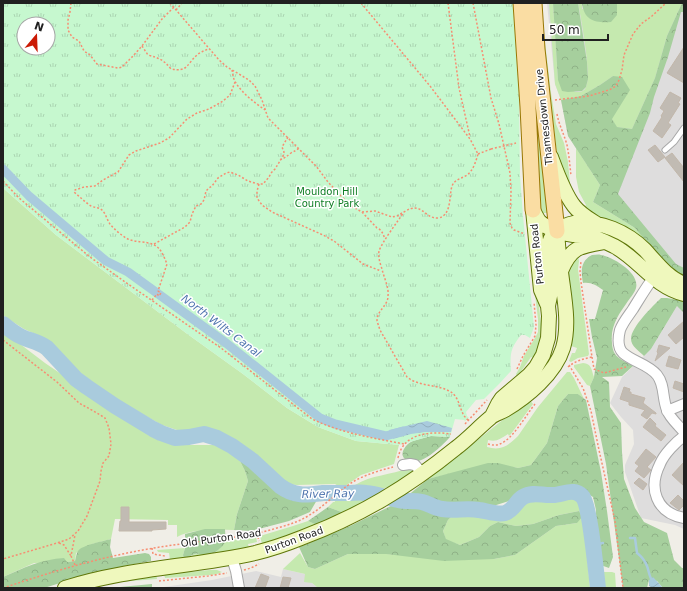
<svg xmlns="http://www.w3.org/2000/svg" width="687" height="591" font-family="'DejaVu Sans',sans-serif">
<defs>
<pattern id="forest-crowns" width="20" height="18" patternUnits="userSpaceOnUse"><rect width="20" height="18" fill="#a6cf9d"/><path d="M2 6a3 3 0 1 1 6 0M12 15a3 3 0 1 1 6 0" fill="none" stroke="#8fb187"/></pattern>
<pattern id="park-tufts" width="24" height="20" patternUnits="userSpaceOnUse"><rect width="24" height="20" fill="#c6f8cf"/><path d="M3 7l-1-3M5 7V3M7 7l1-3M15 17l-1-3M17 17v-4M19 17l1-3" fill="none" stroke="#aad4b1"/></pattern>
<pattern id="water-waves" width="16" height="10" patternUnits="userSpaceOnUse"><rect width="16" height="10" fill="#a9cbdd"/><path d="M0 5q4-4 8 0t8 0" fill="none" stroke="#91aebd"/></pattern>
</defs>
<rect width="100%" height="100%" fill="#f0eee7"/>
<path fill="#dedddd" d="M 547,3 L 684,3 L 684,278 L 664,262 L 600,185 L 568,136 L 561,100 L 555,84 Z
M 684,301 L 684,529 L 675,525 L 641,518 L 625,472 L 625,465 L 634,444 L 633,430 L 621,417 L 610,403 L 622,377 L 651,349 L 677,306 Z
M 283,569 L 305,574 L 312,583 L 318,588 L 157,588 L 212,580 L 256,571 L 281,577 Z"/>
<path fill="#c5e9af" d="M 529,3 L 550,213 L 541,213 L 539,208 Z
M 540,3 L 542,3 L 543,26 L 551,93 L 556,124 L 564,143 L 568,162 L 570,184 L 579,203 L 577,205 L 558,162 L 541,21 Z
M 549,3 L 553,3 L 558,80 L 575,92 C 580,92 584,92 586,87 C 592,76 581,18 578,3 L 582,3 L 582,9 L 617,15 L 617,3 L 682,3 L 667,36 L 655,78 L 632,129 L 616,127 L 612,119 L 613,76 L 600,85 L 581,96 L 561,100 L 555,84 Z
M 576,148 L 600,185 L 593,202 L 635,228 L 644,237 L 643,240 L 595,217 L 584,208 L 586,205 L 579,192 L 576,177 Z
M 3,188 L 56,235 L 186,333 L 243,374 L 287,408 L 318,427 L 356,441 L 399,445 L 394,464 L 361,475 L 341,489 L 340,487 L 335,484 L 297,485 L 286,484 L 278,478 L 268,468 L 237,442 L 216,432 L 197,429 L 180,431 L 162,425 L 117,400 L 75,369 L 42,337 L 24,329 L 10,320 L 3,315 Z
M 531,237 L 541,324 C 541,336 539,347 534,358 L 531,357 L 520,373 L 516,375 L 516,374 L 520,367 L 524,356 L 535,338 L 538,332 L 538,319 L 534,286 Z
M 578,256 L 579,261 L 578,269 L 589,354 L 588,356 L 578,358 L 571,362 L 569,361 L 572,353 L 575,353 L 577,348 L 571,346 L 573,330 L 568,273 L 569,268 Z
M 3,331 L 45,363 L 133,423 L 170,442 L 188,445 L 214,445 L 222,447 L 240,461 L 245,471 L 248,481 L 237,514 L 234,530 C 216,530 194,528 177,537 L 177,525 L 168,525 L 168,520 L 115,519 L 111,539 L 92,544 L 76,553 L 75,561 L 67,562 L 34,563 L 3,577 Z
M 583,363 C 592,364 591,369 594,377 L 590,386 L 587,385 L 574,367 L 574,365 Z
M 567,372 L 570,372 L 574,378 L 584,399 L 578,394 L 568,394 L 558,406 L 547,443 L 531,465 L 518,468 L 513,467 L 458,472 L 428,479 L 528,400 L 530,400 L 533,404 L 511,434 L 509,436 L 508,434 C 500,439 497,442 488,440 L 487,447 C 501,451 508,446 518,436 L 538,407 Z
M 409,468 L 412,468 L 416,472 L 390,487 C 383,487 376,493 371,496 L 370,499 L 347,514 L 328,507 C 336,499 345,490 355,485 C 371,475 391,475 409,468 Z
M 575,498 L 580,500 L 583,512 L 590,588 L 318,588 L 312,583 L 304,582 L 305,574 L 283,569 L 300,553 L 308,567 L 315,569 L 348,554 L 386,554 L 494,559 L 515,555 L 556,526 L 577,523 L 579,511 L 559,515 L 533,524 L 516,526 L 498,522 L 490,526 L 479,537 L 460,545 L 446,540 L 443,531 L 448,520 L 453,515 L 469,514 L 486,519 L 498,520 L 508,517 L 518,507 L 532,501 L 551,502 L 563,499 Z
M 308,521 L 320,526 L 262,544 L 260,536 L 293,526 Z
M 256,537 L 257,542 L 248,544 L 249,548 L 188,558 C 190,557 193,554 197,554 C 200,553 203,555 207,555 C 215,554 221,548 225,541 Z
M 185,548 L 183,555 L 184,559 L 170,560 L 169,553 L 158,552 L 157,550 Z
M 210,570 L 217,570 L 222,572 L 217,574 L 211,575 L 165,578 L 164,574 Z
M 603,572 L 612,572 L 615,573 L 616,588 L 604,588 Z
M 156,574 L 157,579 L 118,582 L 118,580 Z"/>
<path fill="url(#forest-crowns)" d="M 553,3 L 578,3 L 587,62 L 588,79 L 586,87 L 582,91 L 568,92 L 562,91 L 558,80 Z
M 582,3 L 617,3 L 617,15 L 611,22 C 596,23 584,21 582,3 Z
M 682,3 L 684,3 L 684,12 L 681,12 L 668,57 L 654,97 L 650,113 L 618,194 L 676,264 L 684,268 L 684,278 L 682,278 L 664,262 L 635,228 L 593,202 L 600,185 L 568,136 L 561,100 L 581,96 L 600,85 L 613,76 L 622,77 L 630,90 L 612,119 L 617,127 L 632,129 L 655,78 L 667,36 Z
M 592,255 C 595,255 598,254 601,255 C 613,257 640,273 636,288 C 635,292 631,297 628,301 C 619,314 610,326 612,343 C 612,346 613,351 615,354 C 618,359 628,363 633,366 L 622,376 L 602,377 L 609,382 L 610,407 L 621,423 L 622,452 L 624,479 L 635,508 L 644,522 L 667,533 L 674,560 L 682,568 L 684,568 L 684,588 L 663,588 L 657,581 L 649,580 L 647,588 L 623,588 L 606,464 L 590,386 L 594,377 L 597,358 L 592,337 L 589,319 L 595,319 L 603,290 C 596,285 591,282 583,283 C 581,272 580,261 592,255 Z
M 661,298 L 667,298 L 684,301 L 684,313 L 677,306 L 651,349 L 644,356 C 639,351 631,346 631,339 C 631,327 653,306 661,298 Z
M 568,394 L 578,394 L 586,400 L 601,472 L 607,511 L 613,557 L 609,568 L 592,562 L 589,551 L 596,535 L 596,510 L 593,497 L 585,492 L 555,492 L 530,488 L 519,493 L 509,501 L 490,507 L 475,506 L 456,509 L 453,515 L 448,520 L 443,531 L 446,539 L 460,545 L 479,537 L 490,526 L 498,522 L 516,526 L 533,524 L 559,515 L 579,511 L 582,517 L 577,523 L 556,526 L 515,555 L 494,559 L 444,561 L 386,554 L 348,554 L 315,569 L 308,567 L 299,547 L 350,526 L 401,501 L 428,479 L 488,463 L 498,463 L 518,468 L 531,465 L 547,443 L 558,406 Z
M 431,436 L 450,437 C 443,445 428,459 418,461 C 417,461 412,461 412,461 C 396,460 403,445 413,441 C 418,439 425,438 431,436 Z
M 240,461 L 291,489 L 317,500 L 310,512 L 289,521 L 251,531 L 234,530 L 237,514 L 248,481 L 245,471 Z
M 328,507 L 347,514 L 317,525 L 308,521 Z
M 205,529 L 225,529 C 225,533 226,538 225,542 C 223,548 211,556 205,555 C 201,555 199,553 195,554 C 191,555 188,558 184,559 L 183,555 L 185,548 L 188,545 L 188,541 L 185,539 L 185,534 Z
M 111,539 L 110,547 L 113,558 L 145,553 L 149,554 L 151,557 L 151,561 L 124,566 L 83,576 L 44,588 L 3,588 L 3,577 C 23,568 42,559 64,558 L 67,562 L 75,561 C 76,558 76,554 78,551 C 82,545 104,541 111,539 Z
M 152,584 L 152,588 L 109,588 Z"/>
<path fill="url(#park-tufts)" fill-rule="evenodd" d="M 3,3 L 517,3 L 518,20 L 520,175 L 523,216 L 534,327 L 530,338 L 525,335 L 521,335 C 510,349 510,354 511,371 L 500,383 L 484,399 L 476,400 L 466,412 L 467,416 L 469,418 L 465,421 L 464,420 L 455,419 L 450,437 L 431,436 L 399,445 L 356,441 L 318,427 L 287,408 L 243,374 L 186,333 L 56,235 L 3,188 ZM 24,24 L 48,24 L 48,48 L 24,48 Z"/>
<path fill="url(#water-waves)" d="M 427,421 L 452,428 L 451,432 L 425,432 L 411,434 L 393,439 L 389,430 Z
M 653,577 L 663,588 L 653,588 L 649,586 L 649,580 Z"/>
<path fill="#fff" d="M 340,487 L 345,492 L 334,502 L 329,496 Z"/>
<g fill="none" stroke-linecap="round" stroke-linejoin="round">
<path stroke="#a9cbdd" stroke-width="2.5" d="M 630,538 L 635,538 L 637,553 C 641,556 645,561 647,566 C 649,571 649,577 653,582
M 593,545 L 603,543"/>
<path stroke="#a9cbdd" stroke-width="9" d="M 3,169 L 29,196 L 106,261 L 128,272 L 226,343 L 320,418 L 335,424 L 386,436 L 403,431"/>
<path stroke="#a9cbdd" stroke-width="16" d="M 3,324 C 9,329 15,334 22,337 C 31,341 39,342 47,348 L 76,379 L 87,387 L 115,406 L 153,429 L 161,433 L 175,438 L 189,437 L 204,434 L 217,438 L 232,446 L 253,461 L 280,486 C 295,497 307,495 323,493 C 331,493 340,493 348,493 C 354,493 360,492 366,493 C 377,494 387,498 398,500 C 406,502 414,500 422,502 C 429,504 435,508 442,509 C 454,511 467,508 479,510 C 487,511 497,515 505,513 C 514,510 516,501 523,497 C 533,491 543,496 553,495 C 560,495 567,491 574,492 C 576,492 580,494 582,496 C 590,504 596,573 598,588"/>
</g>
<path fill="#c1bbb3" stroke="#c2b7aa" d="M 684,47 L 684,83 L 667,73 Z
M 670,92 L 681,98 L 678,103 L 680,104 L 668,123 L 671,125 L 662,138 L 653,131 L 662,117 L 661,116 L 664,111 L 660,108 Z
M 655,145 L 665,157 L 658,162 L 648,150 Z
M 672,153 L 684,168 L 684,182 L 665,158 Z
M 684,321 L 684,337 L 676,344 L 668,335 Z
M 659,345 L 670,348 L 655,361 L 658,353 L 657,352 Z
M 669,356 L 681,360 L 678,369 L 666,366 Z
M 675,381 L 684,384 L 684,392 L 673,388 Z
M 624,387 L 630,389 L 629,392 L 631,392 L 631,394 L 645,398 L 643,403 L 656,413 L 656,414 L 652,413 L 647,419 L 641,415 L 645,410 L 629,405 L 629,402 L 620,399 Z
M 650,418 L 656,424 L 655,426 L 666,435 L 661,441 L 643,427 Z
M 646,449 L 656,457 L 647,467 L 651,470 L 644,478 L 635,471 L 639,466 L 635,463 Z
M 684,462 L 684,486 L 672,475 Z
M 639,478 L 647,484 L 643,490 L 634,483 Z
M 678,495 L 684,501 L 684,505 L 679,510 L 670,503 Z
M 121,507 L 129,507 L 129,522 L 166,522 L 166,529 L 152,530 L 152,531 L 119,531 L 120,521 L 121,521 Z
M 261,574 L 269,577 L 265,588 L 255,588 Z
M 283,577 L 291,578 L 288,588 L 280,588 Z"/>
<g fill="none" stroke-linecap="round" stroke-linejoin="round">
<g stroke="#a7a7a7" stroke-width="7">
<path id="service" d="M 665,150 L 674,142 L 684,128"/>
</g>
<g stroke="#a7a7a7" stroke-width="12">
<path id="minor" d="M 657,273 C 648,284 641,296 633,309 C 629,315 623,322 620,330 C 618,338 617,347 623,353 C 633,362 648,364 657,375 C 665,385 662,398 667,410 C 669,417 679,426 684,432
M 667,411 L 684,404
M 684,436 C 676,442 664,454 660,464 C 648,488 656,513 684,518
M 403,465 L 410,464 L 415,465 L 423,474
M 232,558 L 236,571 L 239,588"/>
</g>
<g stroke="#5f7708" stroke-width="16">
<path id="secondary" d="M 551,157 C 557,173 564,193 574,206 C 580,214 589,219 597,224
M 533,210 C 535,214 537,218 539,221 C 547,229 562,234 573,235 C 578,236 583,235 588,236 C 596,237 606,242 614,246 C 640,260 653,286 684,294
M 561,271 C 571,247 580,246 604,242
M 548,306 C 549,300 551,294 551,288 C 551,274 544,257 549,243 C 552,232 563,225 574,223 C 600,220 627,232 645,250 C 657,263 667,277 684,284
M 492,416 L 498,404 L 502,398 L 529,375 L 536,367 L 543,355 L 548,338 L 549,316 L 548,306 L 541,290 L 533,210
M 65,588 C 127,568 192,567 255,553 C 271,549 286,544 301,538 C 360,516 408,487 456,448 C 468,439 478,428 490,418 C 494,414 500,413 505,410 C 527,397 555,374 563,348 C 570,324 564,297 561,272 C 559,259 558,245 557,231"/>
</g>
<g stroke="#987704" stroke-width="17">
<path id="primary" d="M 521,3 L 528,107 L 533,210
M 534,3 L 537,49 L 557,231"/>
</g>
<path stroke="#f68e72" stroke-width="1.5" stroke-dasharray="2 2" stroke-linecap="butt" d="M 71,3 L 70,12 L 68,20 L 68,30 L 72,37 L 79,41 L 84,51 L 90,55 L 97,64 L 118,68 L 122,67 L 133,56 L 142,46 L 162,19 L 174,7
M 170,3 L 219,60 L 227,67 L 249,80 L 255,86 L 262,100 L 268,118 L 316,166 L 328,182 L 343,198 L 353,207 L 362,212 L 375,211 L 392,217 L 397,216 L 402,213
M 361,3 L 430,86 L 470,139 L 478,154 C 476,161 473,171 467,175 C 461,179 455,179 452,186 C 449,195 452,216 438,218 C 424,219 422,200 404,212 C 398,221 382,242 379,251 C 378,257 380,263 382,269 C 384,278 389,287 388,296 C 388,306 377,310 377,321 C 378,324 379,327 380,330 L 407,377 C 419,387 438,384 451,392 C 461,399 459,413 468,420
M 448,3 L 459,88 L 470,137
M 473,3 L 491,98 L 499,124 L 510,173 L 511,191 L 510,223 L 512,228 L 514,230 L 525,234
M 176,10 L 182,3
M 142,46 L 148,55 C 159,58 164,60 171,69 C 188,72 186,65 197,55 C 200,52 204,51 208,49
M 232,70 C 233,74 233,79 236,83 C 242,93 255,103 265,110
M 555,100 L 589,96 L 609,90 L 616,86 L 619,80 L 622,70 L 624,55 L 633,34 L 641,24 L 652,16 L 666,3
M 557,114 C 559,125 564,134 567,145 C 569,155 570,166 571,176
M 478,154 L 491,149
M 280,160 C 285,158 287,156 291,153 C 294,151 296,151 299,148
M 3,181 L 19,198 L 90,257 L 128,284 L 221,348 L 312,419 C 341,433 373,438 404,444
M 259,184 L 257,191 L 257,198 L 262,205 L 272,212 L 323,235 L 334,241 L 363,264 L 381,271
M 362,212 L 377,228 C 382,230 383,234 385,239
M 154,244 L 185,227 L 190,222 L 192,214 L 196,206 L 201,204 L 204,200 L 206,191 L 209,188 L 212,186 L 218,178 L 226,173 L 230,172 L 238,175 L 248,181 L 258,184 L 263,184 L 269,177 L 271,173 L 275,169 L 283,156 L 284,152 L 282,147 L 288,137
M 152,300 L 157,294 L 159,296 L 161,293 L 158,291 L 167,264 C 161,249 158,243 141,242 C 136,241 131,241 126,238 C 121,235 114,229 110,224 C 107,220 106,214 102,210 C 99,207 95,208 91,206 C 85,202 80,197 74,192 L 75,190 L 84,187 L 95,186 L 103,180 L 118,172 L 129,155 L 136,151 L 160,143 L 169,138 L 187,119 L 197,113 L 209,109 L 223,101 L 230,95 L 235,82
M 3,340 L 57,382 L 79,403 L 97,413 L 105,418 L 109,428 L 111,444 L 109,456 L 103,463 L 101,471 L 100,481 L 87,516 L 78,531 L 69,539 L 57,543 L 3,559
M 592,357 L 594,369 L 604,373 L 626,367
M 569,365 L 583,388 L 591,411 L 599,450 L 615,521 L 623,588
M 568,367 C 575,361 583,359 592,357 L 581,282 L 580,272 L 581,261
M 517,369 L 523,356 L 535,336 L 536,325 L 534,302
M 465,424 L 487,400
M 488,444 C 492,445 496,446 500,444 C 513,439 526,415 535,404
M 398,458 C 403,433 430,431 451,434
M 257,533 L 259,541
M 59,543 L 64,545 L 71,556
M 152,548 L 153,554 L 165,556
M 75,565 L 71,556 L 75,535
M 244,570 L 251,568 L 259,564
M 159,581 L 208,576 L 227,573
M 3,588 C 57,570 111,554 167,546 C 203,540 241,539 277,528 C 288,525 298,522 308,516 C 325,506 339,490 356,480 C 368,474 381,470 393,467"/>
<use href="#service" stroke="#fff" stroke-width="5"/>
<use href="#minor" stroke="#fff" stroke-width="10"/>
<use href="#secondary" stroke="#eff8bd" stroke-width="14"/>
<use href="#primary" stroke="#fadda3" stroke-width="15"/>
<path stroke="#f68e72" stroke-width="1.5" stroke-dasharray="2 2" stroke-linecap="butt" d="M 491,149 L 516,143"/>
</g>
<g text-anchor="middle" dominant-baseline="central" stroke-width="3" stroke-linejoin="round" paint-order="stroke">
<g font-size="10" fill="#202020" stroke="#fff">
<text transform="translate(544 117) rotate(-96)">Thamesdown Drive</text>
<text transform="translate(537 254) rotate(-96)">Purton Road</text>
<text transform="translate(221 538) rotate(-8)">Old Purton Road</text>
<text transform="translate(294 540) rotate(-20)">Purton Road</text>
</g>
<g font-size="10" fill="#0f7e24" stroke="#fff">
<text x="327" y="191">Mouldon Hill<tspan x="327" dy="12">Country Park</tspan></text>
</g>
<g font-size="11" font-style="italic" fill="#4e74ae" stroke="#fff">
<text transform="translate(221 326) rotate(37)">North Wilts Canal</text>
<text transform="translate(328 494) rotate(-1)">River Ray</text>
</g>
</g>
<rect width="687" height="591" fill="none" stroke="#202020" stroke-width="8"/>
<g transform="translate(36 36) rotate(19)"><circle r="19" fill="#ffffff" stroke="#a6a6a6"/>
<path d="M0-3L7 15L0 10L-7 15Z" fill="#cb1a05"/>
<text y="-6" font-size="11" font-weight="bold" text-anchor="middle" fill="#202020">N</text>
</g>
<path d="M543 34v6h65v-6" fill="none" stroke="#202020" stroke-width="2"/>
<text x="549" y="34" font-size="12" fill="#202020" stroke="#ffffff" stroke-width="3" paint-order="stroke">50 m</text>
</svg>
